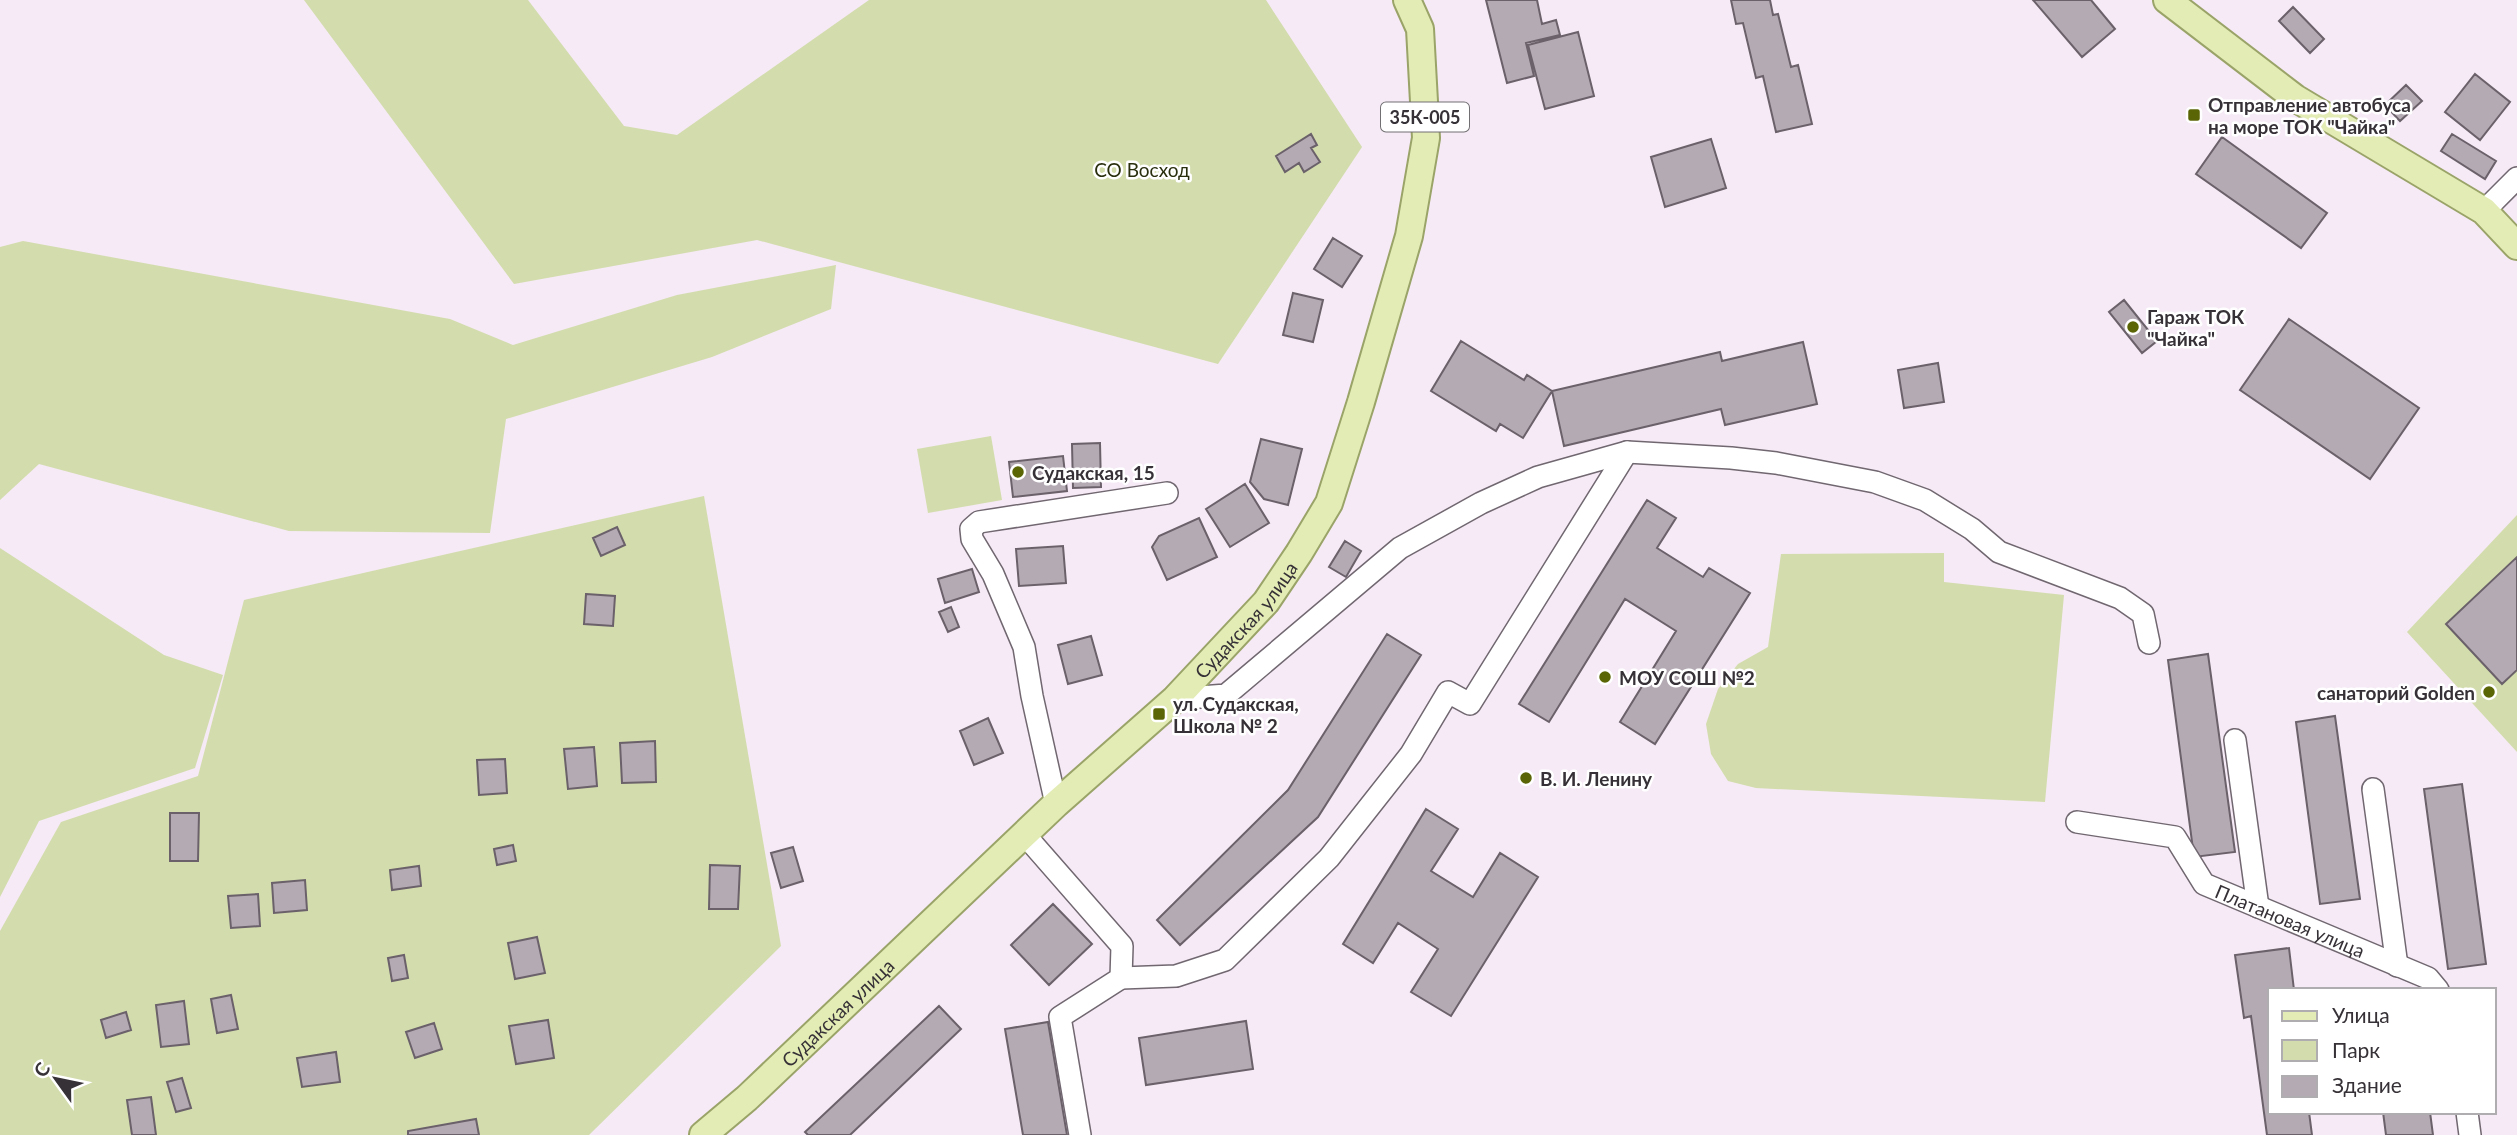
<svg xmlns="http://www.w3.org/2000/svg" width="2517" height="1135" font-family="Lato,sans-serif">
<rect width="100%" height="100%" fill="#f5eaf5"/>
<path fill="#d3dcad" d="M 304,0 L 528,0 L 624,126 L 677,135 L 869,0 L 1266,0 L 1362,147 L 1218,364 L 757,240 L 514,284 Z
M 23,241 L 450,319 L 513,345 L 677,295 L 836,265 L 831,309 L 712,357 L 506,419 L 490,533 L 289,531 L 39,464 L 0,500 L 0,247 Z
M 991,436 L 1002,500 L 928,513 L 917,449 Z
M 704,496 L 781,946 L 589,1135 L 0,1135 L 0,931 L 61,822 L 198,776 L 244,600 Z
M 2517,515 L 2517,752 L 2407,632 Z
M 0,548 L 164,655 L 223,675 L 195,768 L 39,821 L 0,897 Z
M 1944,553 L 1944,582 L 2064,595 L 2045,802 L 1756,788 L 1728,781 L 1711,754 L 1706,724 L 1718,689 L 1738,664 L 1768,647 L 1781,554 Z"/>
<path fill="#b4aab4" stroke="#6a616a" stroke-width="2" d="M 1486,0 L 1537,0 L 1542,24 L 1556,20 L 1560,35 L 1526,43 L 1534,76 L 1507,83 Z
M 1731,0 L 1770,0 L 1773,15 L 1778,14 L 1791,67 L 1798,65 L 1812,124 L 1776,132 L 1763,76 L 1756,78 L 1743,23 L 1736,24 Z
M 2033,0 L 2091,0 L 2115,29 L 2082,57 Z
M 2293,7 L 2324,39 L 2310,53 L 2279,21 Z
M 1578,32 L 1594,96 L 1545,109 L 1528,45 Z
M 2475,74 L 2510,102 L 2480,140 L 2445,112 Z
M 2406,85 L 2422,101 L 2400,121 L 2385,105 Z
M 1311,134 L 1317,145 L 1311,148 L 1320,162 L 1304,172 L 1299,163 L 1285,172 L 1276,156 Z
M 2452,134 L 2496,161 L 2485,179 L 2441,151 Z
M 2222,137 L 2327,213 L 2301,248 L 2196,174 Z
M 1711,139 L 1726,188 L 1665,207 L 1651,157 Z
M 1333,238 L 1362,256 L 1342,287 L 1314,269 Z
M 1293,293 L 1323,300 L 1313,342 L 1283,335 Z
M 2124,300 L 2157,341 L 2142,353 L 2109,312 Z
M 2289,319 L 2419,408 L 2370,479 L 2240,390 Z
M 1461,341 L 1524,380 L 1527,375 L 1552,391 L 1523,438 L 1500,424 L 1496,431 L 1431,391 Z
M 1803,342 L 1817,404 L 1725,425 L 1721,409 L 1564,446 L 1552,391 L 1720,352 L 1722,361 Z
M 1938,363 L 1944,402 L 1904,408 L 1898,370 Z
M 1261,439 L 1302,449 L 1288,505 L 1264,499 L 1250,482 Z
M 1100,443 L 1101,487 L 1073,488 L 1072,444 Z
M 1063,456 L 1067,491 L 1013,497 L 1009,462 Z
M 1245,484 L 1269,523 L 1230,547 L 1206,509 Z
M 1647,500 L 1676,518 L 1657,548 L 1703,577 L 1709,568 L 1750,593 L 1655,744 L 1620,722 L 1676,631 L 1625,599 L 1549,722 L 1519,704 Z
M 1199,518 L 1217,557 L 1167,580 L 1152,547 L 1159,536 Z
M 617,527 L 625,545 L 601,556 L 593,538 Z
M 1345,541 L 1361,551 L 1346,577 L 1329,567 Z
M 1063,546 L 1066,583 L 1019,586 L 1016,549 Z
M 2517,557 L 2517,670 L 2502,684 L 2446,624 Z
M 972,569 L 979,592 L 945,603 L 938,579 Z
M 586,594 L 615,596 L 613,626 L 584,624 Z
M 951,607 L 959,627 L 948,632 L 939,612 Z
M 1387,634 L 1421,655 L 1318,817 L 1180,945 L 1157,920 L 1288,790 Z
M 1091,636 L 1102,675 L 1068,684 L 1058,645 Z
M 2208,654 L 2235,852 L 2194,857 L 2168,660 Z
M 2335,716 L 2360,899 L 2320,904 L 2296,722 Z
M 988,718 L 1003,753 L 974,765 L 960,731 Z
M 655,741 L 656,782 L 622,783 L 620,743 Z
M 594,747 L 597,786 L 568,789 L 564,749 Z
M 505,759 L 507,793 L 479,795 L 477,760 Z
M 2462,784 L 2486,964 L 2448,969 L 2424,789 Z
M 1426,809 L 1458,829 L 1431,871 L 1473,897 L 1500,853 L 1538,877 L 1451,1016 L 1411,992 L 1438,949 L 1398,923 L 1373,963 L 1343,944 Z
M 170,813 L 199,813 L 198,861 L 170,861 Z
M 513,845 L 516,861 L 497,865 L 494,849 Z
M 793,847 L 803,881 L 781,888 L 771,853 Z
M 710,865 L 740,866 L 738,909 L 709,909 Z
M 419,866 L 421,886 L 392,890 L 390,870 Z
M 305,880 L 307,910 L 274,913 L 272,883 Z
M 258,894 L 260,926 L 231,928 L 228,896 Z
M 1053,904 L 1092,944 L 1049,985 L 1011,945 Z
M 537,937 L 545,973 L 515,979 L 508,943 Z
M 2289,948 L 2294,990 L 2270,990 L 2270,1112 L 2309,1112 L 2312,1135 L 2267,1135 L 2251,1016 L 2244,1018 L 2235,955 Z
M 404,955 L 408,978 L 392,981 L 388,958 Z
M 231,995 L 238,1029 L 217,1033 L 211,999 Z
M 184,1001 L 189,1044 L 161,1047 L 156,1005 Z
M 939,1006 L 961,1029 L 850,1135 L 808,1135 L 805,1132 Z
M 126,1012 L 131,1030 L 106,1038 L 101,1020 Z
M 548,1020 L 554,1058 L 516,1064 L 509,1026 Z
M 1246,1021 L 1253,1069 L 1146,1085 L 1139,1038 Z
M 1048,1022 L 1067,1135 L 1023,1135 L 1005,1029 Z
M 434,1023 L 442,1049 L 415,1058 L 406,1032 Z
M 336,1052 L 340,1082 L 302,1087 L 297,1058 Z
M 182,1078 L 191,1108 L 176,1112 L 167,1082 Z
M 151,1097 L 156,1135 L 132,1135 L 127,1100 Z
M 2383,1112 L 2430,1112 L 2433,1135 L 2386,1135 Z
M 476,1119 L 479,1135 L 408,1135 L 408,1131 Z"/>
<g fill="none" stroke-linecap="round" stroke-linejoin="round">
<g stroke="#706770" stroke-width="24">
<g id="minor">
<path d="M 2484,211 L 2517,178"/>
<path d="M 1175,699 L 1226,695 L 1400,548 L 1481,503 L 1538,477 L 1627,452 L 1731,458 L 1776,463 L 1875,482 L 1925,500 L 1972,529 L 1999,552 L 2120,598 L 2143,614 L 2149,643"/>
<path d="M 2235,740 L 2258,907"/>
<path d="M 2373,789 L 2397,966"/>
<path d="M 1056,804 L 1032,696 L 1024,647 L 993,574 L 972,539 L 971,529 L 979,522 L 1167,493"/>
<path id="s1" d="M 2077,822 L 2175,837 L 2204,884 L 2428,978 L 2438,990"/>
<path d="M 1024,834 L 1122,946 L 1121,978 L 1060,1017 L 1080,1135"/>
<path d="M 1121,978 L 1176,976 L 1225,960 L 1329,858 L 1411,754 L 1448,692 L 1470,704 L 1627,452"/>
<path d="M 2467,1112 L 2470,1135"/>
</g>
</g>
<g stroke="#9aa368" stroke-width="30">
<g id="major">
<path d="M 2167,0 L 2295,98 L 2484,211 L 2517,246"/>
<path id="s2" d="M 703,1135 L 747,1098 L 1056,804 L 1175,699 L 1266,602 L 1299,553 L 1329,503 L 1361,402 L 1409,236 L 1426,138 L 1420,29 L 1407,0"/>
</g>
</g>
<use href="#minor" stroke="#fff" stroke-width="21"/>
<use href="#major" stroke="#e3ecb5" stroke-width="26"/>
</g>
<g fill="#5a6506" stroke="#fff" stroke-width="2.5">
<rect x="2187" y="108" width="14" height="14" rx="3.5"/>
<circle cx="2133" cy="327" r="7"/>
<circle cx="1018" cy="472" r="7"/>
<circle cx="1605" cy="677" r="7"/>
<circle cx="2489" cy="692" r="7"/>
<rect x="1152" y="707" width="14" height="14" rx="3.5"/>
<circle cx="1526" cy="778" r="7"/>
</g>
<g text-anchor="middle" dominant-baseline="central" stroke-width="5" stroke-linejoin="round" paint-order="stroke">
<rect fill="#fff" stroke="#726f72" stroke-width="2" x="1381" y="102.5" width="88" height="29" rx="5"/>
<g font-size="18" font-weight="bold" fill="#363136">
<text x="1425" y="117">35К-005</text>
</g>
<g font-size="19" font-weight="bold" fill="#363136" stroke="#fff" text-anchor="start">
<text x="2208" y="104">Отправление автобуса<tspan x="2208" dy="22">на море ТОК "Чайка"</tspan></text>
<text x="2147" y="316">Гараж ТОК<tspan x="2147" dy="22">"Чайка"</tspan></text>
<text x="1032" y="472">Судакская, 15</text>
<text x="1619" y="677">МОУ СОШ №2</text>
<text x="2475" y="692" text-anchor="end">санаторий Golden</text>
<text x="1173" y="703">ул. Судакская,<tspan x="1173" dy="22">Школа № 2</tspan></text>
<text x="1540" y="778">В. И. Ленину</text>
</g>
<g font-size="19" fill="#2a2f0e" stroke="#fff">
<text x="1142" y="169">СО Восход</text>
</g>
<g font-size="19" fill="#363136" stroke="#fff">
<text stroke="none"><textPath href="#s2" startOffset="749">Судакская улица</textPath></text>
<text stroke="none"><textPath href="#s1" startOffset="248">Платановая улица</textPath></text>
<text stroke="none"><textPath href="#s2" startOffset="182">Судакская улица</textPath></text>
</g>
</g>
<rect x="2268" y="988" width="228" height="126" fill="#ffffff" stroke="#afadaf" stroke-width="2"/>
<rect x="2282" y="1011" width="35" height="10" fill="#e3ecb5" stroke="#afadaf" stroke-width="2"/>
<text x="2332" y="1023" font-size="21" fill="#363136">Улица</text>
<rect x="2282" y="1040" width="35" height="21" fill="#d3dcad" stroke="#afadaf" stroke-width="2"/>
<text x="2332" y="1058" font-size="21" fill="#363136">Парк</text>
<rect x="2282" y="1076" width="35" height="21" fill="#b4aab4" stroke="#afadaf" stroke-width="2"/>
<text x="2332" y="1093" font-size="21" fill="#363136">Здание</text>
<g transform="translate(56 1079) rotate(303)" stroke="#ffffff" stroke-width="5" paint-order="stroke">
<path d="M0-5L12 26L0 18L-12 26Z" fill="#363136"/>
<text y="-10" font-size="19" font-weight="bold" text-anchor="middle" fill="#363136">С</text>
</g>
</svg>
